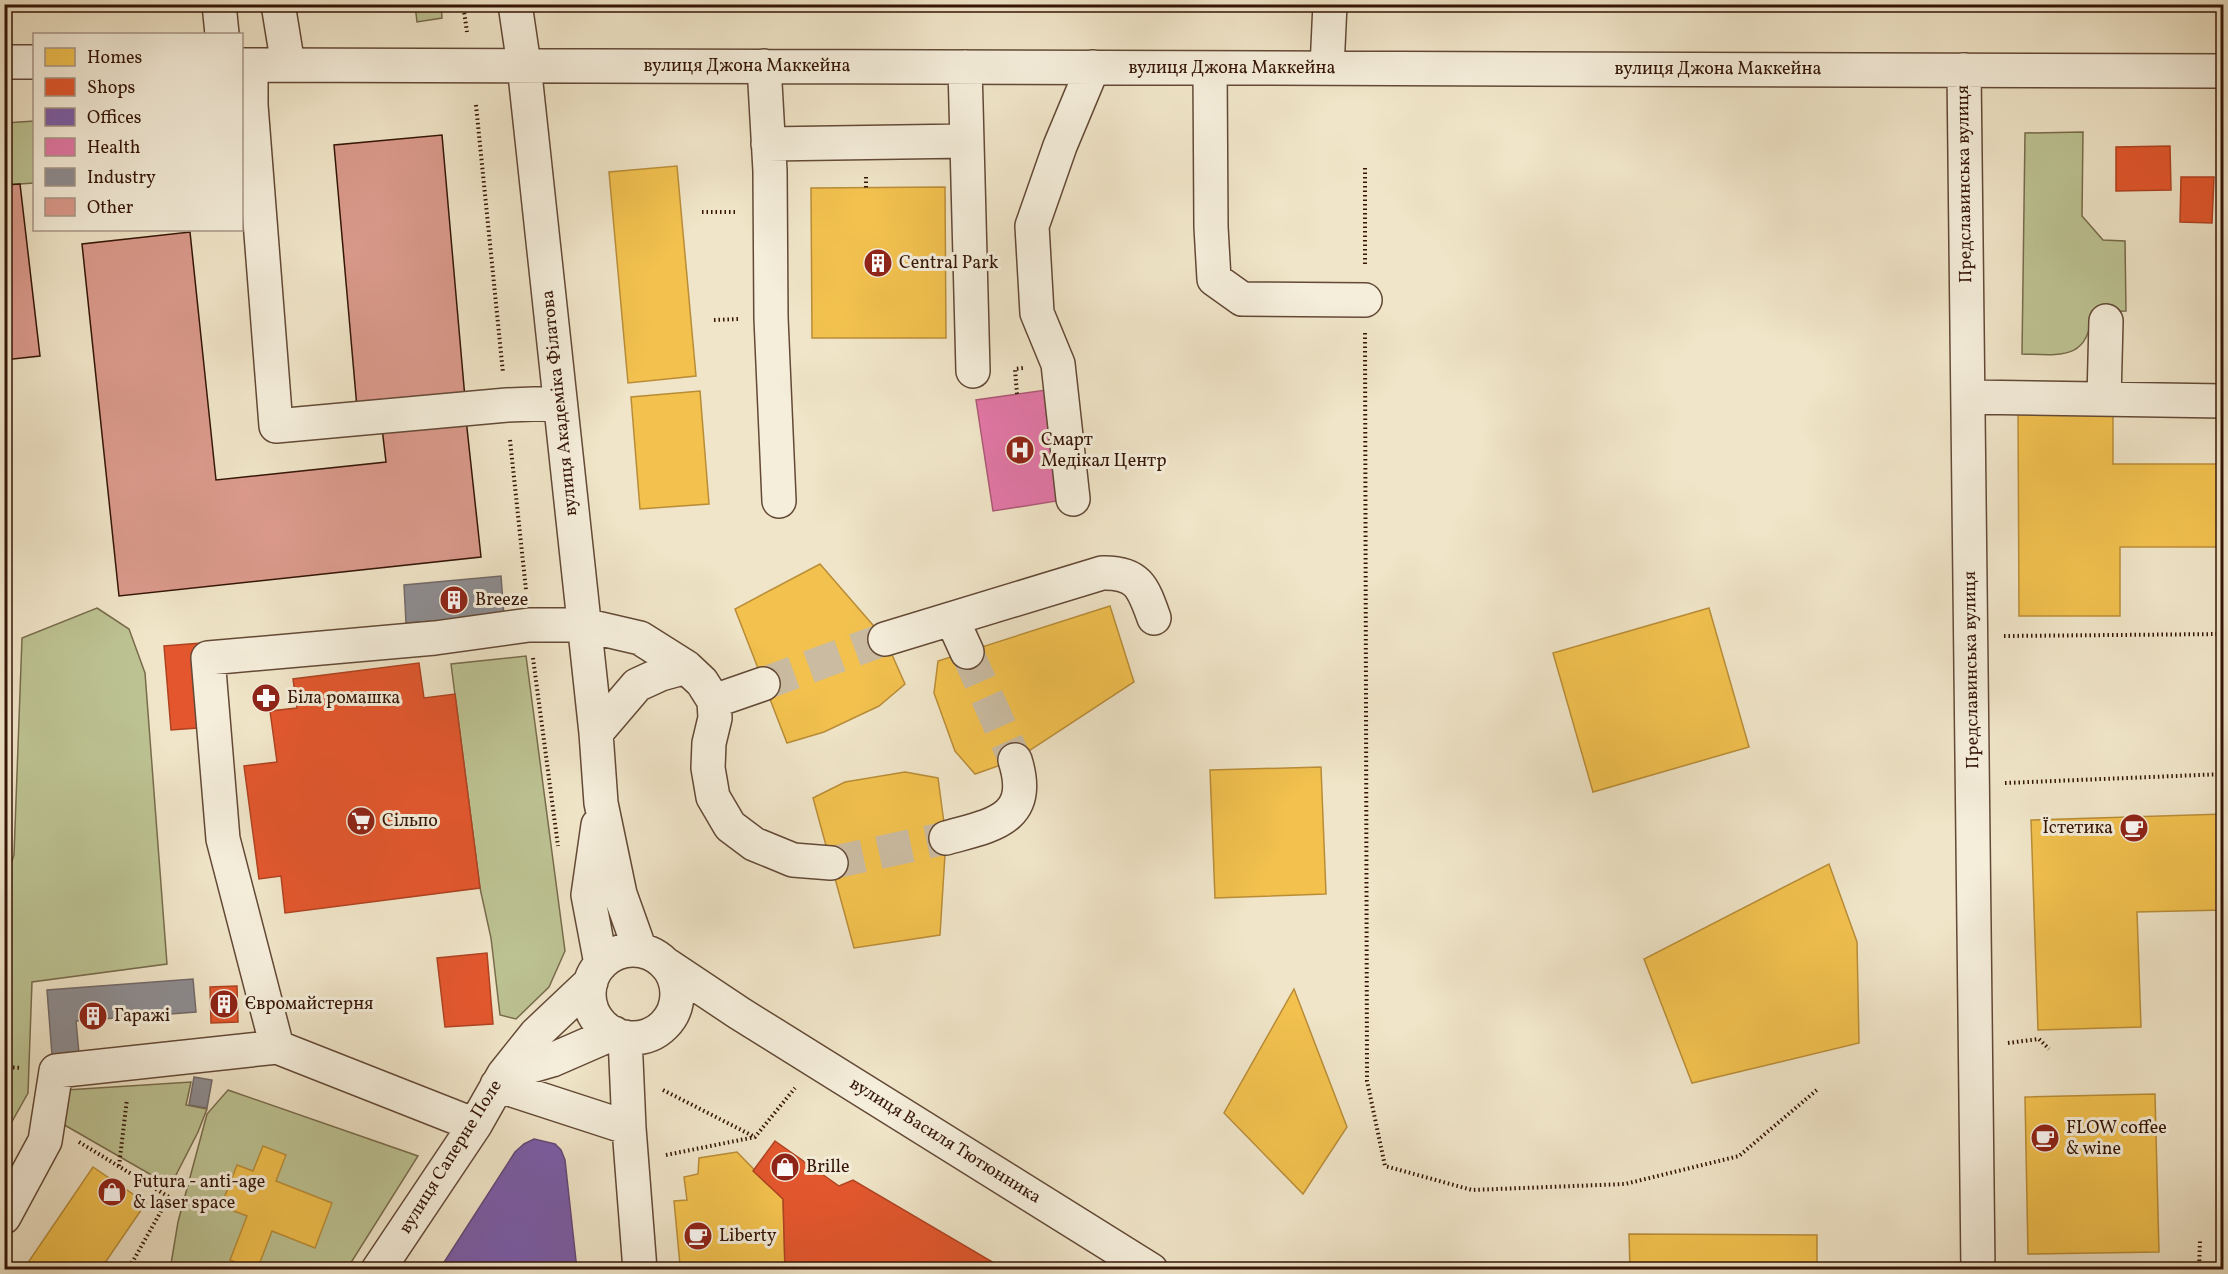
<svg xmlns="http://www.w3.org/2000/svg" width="2228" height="1274" font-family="Vollkorn,serif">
<rect width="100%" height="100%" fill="#f0e5c8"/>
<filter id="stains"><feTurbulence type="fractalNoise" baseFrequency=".00333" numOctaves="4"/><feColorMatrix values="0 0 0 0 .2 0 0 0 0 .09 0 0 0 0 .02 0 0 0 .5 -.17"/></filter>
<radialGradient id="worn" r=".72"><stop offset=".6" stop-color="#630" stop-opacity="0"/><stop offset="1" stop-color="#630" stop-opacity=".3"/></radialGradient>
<path fill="#bdc393" stroke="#786c4c" stroke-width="1.5" d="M 415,5 L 441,5 L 442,18 L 417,22 Z
M 34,121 L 34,183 L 5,185 L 5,123 Z
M 2083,132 L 2082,216 L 2103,240 L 2125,241 L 2126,311 L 2092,312 C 2089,361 2060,355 2022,354 L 2025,133 Z
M 97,608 L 129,629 L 145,673 L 167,964 L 32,982 L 28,1093 L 5,1134 L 4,883 L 14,855 L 22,638 Z
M 526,656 L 565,951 L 549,987 L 516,1019 L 500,1015 L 491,938 L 480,888 L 451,664 Z
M 191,1082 L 186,1105 L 207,1109 L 198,1132 L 175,1177 L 174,1188 L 61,1123 L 66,1090 Z
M 228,1090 L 418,1156 L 347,1269 L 170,1270 L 178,1222 L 207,1114 Z"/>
<path fill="#f2c14e" stroke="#b98d38" stroke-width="1.5" d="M 677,166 L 696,376 L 628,383 L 609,172 Z
M 945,187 L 946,338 L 812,338 L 811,188 Z
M 700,391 L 709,504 L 640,509 L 631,397 Z
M 2018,410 L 2113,410 L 2113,464 L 2224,464 L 2224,547 L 2120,547 L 2120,616 L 2019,616 Z
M 820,564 L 885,639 L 905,684 L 879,706 L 824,732 L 787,743 L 735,609 Z
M 1110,606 L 1134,682 L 1015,760 L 975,774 L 955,751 L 934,693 L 938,661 Z
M 1709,608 L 1749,747 L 1593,792 L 1553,653 Z
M 1321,767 L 1326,894 L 1215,898 L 1210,770 Z
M 905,772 L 938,778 L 946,838 L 940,935 L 854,948 L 813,798 L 845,782 Z
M 2224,814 L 2224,910 L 2137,912 L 2141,1027 L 2038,1030 L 2031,820 Z
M 1829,864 L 1857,942 L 1859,1043 L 1692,1083 L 1644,959 Z
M 1294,989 L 1347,1127 L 1303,1194 L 1224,1113 Z
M 2155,1094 L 2159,1252 L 2028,1254 L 2025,1097 Z
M 263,1146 L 286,1155 L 276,1181 L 332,1203 L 315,1248 L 272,1231 L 257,1270 L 254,1270 L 230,1260 L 247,1216 L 221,1206 L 237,1165 L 253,1171 Z
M 737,1152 L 783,1199 L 785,1270 L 671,1270 L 680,1265 L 674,1201 L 687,1200 L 684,1177 L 698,1174 L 699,1158 Z
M 93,1167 L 146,1203 L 100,1270 L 23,1270 Z
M 1629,1234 L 1817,1235 L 1817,1270 L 1630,1270 Z"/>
<path fill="#e4572e" stroke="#af4322" stroke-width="1.5" d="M 2170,146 L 2171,190 L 2116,191 L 2116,147 Z
M 2181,177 L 2214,177 L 2212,223 L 2180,222 Z
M 201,643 L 204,687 L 198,728 L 171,730 L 164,646 Z
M 419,663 L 424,698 L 455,694 L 480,888 L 285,913 L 281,876 L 259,879 L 244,766 L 277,762 L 270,711 L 297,708 L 293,679 Z
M 487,953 L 493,1024 L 445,1027 L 437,958 Z
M 237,986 L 238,1022 L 211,1023 L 210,987 Z
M 775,1141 L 839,1186 L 853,1180 L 1006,1270 L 785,1269 L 783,1199 L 753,1171 Z"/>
<path fill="#7b5ea7" stroke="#664877" stroke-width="1.5" d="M 534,1139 L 555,1144 L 561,1150 L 565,1160 L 577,1270 L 439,1270 L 515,1152 L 524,1144 Z"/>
<path fill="#e377a8" stroke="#ae5a77" stroke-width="1.5" d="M 1046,390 L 1063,500 L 993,511 L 976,400 Z"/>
<path fill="#8d8d92" stroke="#726968" stroke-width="1.5" d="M 501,576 L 504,616 L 406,623 L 404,585 Z
M 193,979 L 196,1012 L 76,1021 L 79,1053 L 52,1055 L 47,990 Z
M 194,1077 L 212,1080 L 207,1108 L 189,1105 Z"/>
<path fill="#db9a8c" stroke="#341506" stroke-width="1.5" d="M 442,135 L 465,398 L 357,408 L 334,145 Z
M 20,184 L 40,356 L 4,360 L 4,185 Z
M 190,232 L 216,480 L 386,462 L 382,428 L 466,419 L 481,557 L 119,596 L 82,244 Z"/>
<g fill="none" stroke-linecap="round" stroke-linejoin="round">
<path stroke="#cabba1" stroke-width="33" stroke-dasharray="33 16" stroke-linecap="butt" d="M 967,652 L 1015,760
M 763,684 L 885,639
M 831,863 L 946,838"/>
<g stroke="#634936" stroke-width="36">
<path id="minor" d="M 219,4 L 222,34
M 278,4 L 288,65
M 515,4 L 524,65 L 596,733 L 601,803 L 620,894 L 640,950
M 4,62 L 34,62
M 242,65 L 2224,71
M 251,65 L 251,105 L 276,426 L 507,405 L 559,403
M 764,66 L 770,171 L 771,318 L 779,501
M 965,67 L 973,371
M 1210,68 L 1211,227 L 1214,279 L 1242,299 L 1365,300
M 1327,68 L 1330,4
M 1964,70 L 1978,1270
M 768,144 L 966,141
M 1968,397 L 2224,401
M 2104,399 L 2106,321
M 1073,499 L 1058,364 L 1037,313 L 1032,226 L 1060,146 L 1093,67
M 952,619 L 967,652
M 885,639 L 1102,573 C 1138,572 1143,587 1154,618
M 714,701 L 763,684
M 596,733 L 637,685 L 661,674 L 686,667
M 598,825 L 588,895 L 601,964
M 946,838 C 992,825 1034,820 1015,760
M589 994a44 44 0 1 1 88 0a44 44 0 1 1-88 0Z
M 664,963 L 739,1013 L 1151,1270
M 625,1037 L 629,1128 L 640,1270
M 277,1047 L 223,839 L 208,658 L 435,638 L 529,625 L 584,625 L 640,638 L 686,667 L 702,682 L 714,701 L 715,718 L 709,743 L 708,768 L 713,797 L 730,826 L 754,844 L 793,860 L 831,863
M 504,1074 L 552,1060 L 614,1033
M 497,1085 L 629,1128
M 4,1217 L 45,1141 L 56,1071 L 277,1047 L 475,1125
M 378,1270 L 475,1125 L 504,1074 L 536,1034 L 591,982"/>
</g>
<path stroke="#341506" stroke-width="4" stroke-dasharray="1.5 3" stroke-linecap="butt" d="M 463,4 L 467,32
M 476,105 L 503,373
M 1365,168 L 1365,266
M 866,177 L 866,188
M 702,212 L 737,212
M 714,320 L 738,319
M 1365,333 L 1367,1081 L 1385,1166 L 1472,1190 L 1625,1184 L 1739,1156 L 1818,1089
M 1017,394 L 1015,369 L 1023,368
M 510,440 L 526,590
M 2004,636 L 2224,634
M 533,658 L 558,846
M 2005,783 L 2224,774
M 2008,1043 L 2039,1039 L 2049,1049
M 4,1067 L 22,1068
M 663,1090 L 755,1137
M 79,1142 L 169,1197 L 133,1261 L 125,1270
M 666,1155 L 755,1137 L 795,1088
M 119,1166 L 127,1099
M 2199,1270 L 2200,1240"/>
<use href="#minor" stroke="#f5eedb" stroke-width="33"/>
</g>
<defs>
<g id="building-disc" transform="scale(1.5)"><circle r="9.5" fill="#8f2418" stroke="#f5eedb"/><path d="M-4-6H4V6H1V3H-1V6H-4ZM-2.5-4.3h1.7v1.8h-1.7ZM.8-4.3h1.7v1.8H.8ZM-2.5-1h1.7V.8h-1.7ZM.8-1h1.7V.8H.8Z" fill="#fff"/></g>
<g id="hospital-disc" transform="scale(1.5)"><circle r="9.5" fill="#8f2418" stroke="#f5eedb"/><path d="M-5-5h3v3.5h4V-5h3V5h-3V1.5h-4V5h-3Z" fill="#fff"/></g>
<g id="pharmacy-disc" transform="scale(1.5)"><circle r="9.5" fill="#8f2418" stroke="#f5eedb"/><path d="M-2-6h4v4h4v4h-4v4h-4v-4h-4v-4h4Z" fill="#fff"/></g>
<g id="supermarket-disc" transform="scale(1.5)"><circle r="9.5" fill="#8f2418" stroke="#f5eedb"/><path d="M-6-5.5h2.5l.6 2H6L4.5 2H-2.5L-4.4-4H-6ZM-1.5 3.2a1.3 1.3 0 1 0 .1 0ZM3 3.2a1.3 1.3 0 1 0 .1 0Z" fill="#fff"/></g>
<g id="cafe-disc" transform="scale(1.5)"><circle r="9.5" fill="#8f2418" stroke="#f5eedb"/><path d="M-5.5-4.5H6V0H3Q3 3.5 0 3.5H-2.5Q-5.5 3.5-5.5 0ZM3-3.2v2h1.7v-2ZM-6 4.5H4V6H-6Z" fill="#fff"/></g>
<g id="shop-disc" transform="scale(1.5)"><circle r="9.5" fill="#8f2418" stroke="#f5eedb"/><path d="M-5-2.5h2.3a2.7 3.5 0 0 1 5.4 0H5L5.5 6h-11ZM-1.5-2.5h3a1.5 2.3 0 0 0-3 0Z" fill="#fff"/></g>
</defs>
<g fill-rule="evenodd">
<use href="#building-disc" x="878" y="263"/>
<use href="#hospital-disc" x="1020" y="450"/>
<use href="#building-disc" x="454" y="600"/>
<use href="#pharmacy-disc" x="266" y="698"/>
<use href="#supermarket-disc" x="361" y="821"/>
<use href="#cafe-disc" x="2134" y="828"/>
<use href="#building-disc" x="224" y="1004"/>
<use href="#building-disc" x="93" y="1016"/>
<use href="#cafe-disc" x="2045" y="1138"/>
<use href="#shop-disc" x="785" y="1167"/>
<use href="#shop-disc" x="112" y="1192"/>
<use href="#cafe-disc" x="698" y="1236"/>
</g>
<g text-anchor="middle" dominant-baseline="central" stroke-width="6" stroke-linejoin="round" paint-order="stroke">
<g font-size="18" fill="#341506" stroke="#f5eedb">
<text x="747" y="66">вулиця Джона Маккейна</text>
<text x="1232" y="68">вулиця Джона Маккейна</text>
<text x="1718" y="69">вулиця Джона Маккейна</text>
<text transform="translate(1965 184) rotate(-91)">Предславинська вулиця</text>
<text transform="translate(560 403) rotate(-96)">вулиця Академіка Філатова</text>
<text transform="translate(1972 670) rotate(-91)">Предславинська вулиця</text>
<text transform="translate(945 1141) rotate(32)">вулиця Василя Тютюнника</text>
<text transform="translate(451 1157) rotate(-58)">вулиця Саперне Поле</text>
</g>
<g font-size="18" fill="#341506" stroke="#f5eedb" text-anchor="start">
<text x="899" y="263">Central Park</text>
<text x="1041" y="440">Смарт<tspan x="1041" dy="21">Медікал Центр</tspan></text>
<text x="475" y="600">Breeze</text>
<text x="287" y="698">Біла ромашка</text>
<text x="382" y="821">Сільпо</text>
<text x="2113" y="828" text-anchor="end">Їстетика</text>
<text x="245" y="1004">Євромайстерня</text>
<text x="114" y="1016">Гаражі</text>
<text x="2066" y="1128">FLOW coffee<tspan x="2066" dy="21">&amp; wine</tspan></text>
<text x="806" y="1167">Brille</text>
<text x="133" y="1182">Futura - anti-age<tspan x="133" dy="21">&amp; laser space</tspan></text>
<text x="719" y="1236">Liberty</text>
</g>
</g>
<rect width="2228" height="1274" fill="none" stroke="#f0e5c8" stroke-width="24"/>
<rect x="6" y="6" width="2216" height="1262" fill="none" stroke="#341506" stroke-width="3"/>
<rect x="12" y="12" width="2204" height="1250" fill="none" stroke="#341506" stroke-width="1.5"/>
<rect x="33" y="33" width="210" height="198" fill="#f5eedb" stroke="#a89786" stroke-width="1.5"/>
<rect x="45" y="48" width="30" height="18" fill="#f2c14e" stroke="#a89786" stroke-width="1.5"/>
<text x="87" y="63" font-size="18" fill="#341506">Homes</text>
<rect x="45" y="78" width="30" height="18" fill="#e4572e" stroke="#a89786" stroke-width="1.5"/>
<text x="87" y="93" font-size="18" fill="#341506">Shops</text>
<rect x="45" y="108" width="30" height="18" fill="#7b5ea7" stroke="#a89786" stroke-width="1.5"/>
<text x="87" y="123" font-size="18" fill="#341506">Offices</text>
<rect x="45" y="138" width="30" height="18" fill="#e377a8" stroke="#a89786" stroke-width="1.5"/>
<text x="87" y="153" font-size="18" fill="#341506">Health</text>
<rect x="45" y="168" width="30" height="18" fill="#8d8d92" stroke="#a89786" stroke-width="1.5"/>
<text x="87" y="183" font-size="18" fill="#341506">Industry</text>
<rect x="45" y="198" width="30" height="18" fill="#db9a8c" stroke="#a89786" stroke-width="1.5"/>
<text x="87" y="213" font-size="18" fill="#341506">Other</text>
<rect width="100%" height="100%" filter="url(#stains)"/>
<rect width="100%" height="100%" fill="url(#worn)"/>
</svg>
